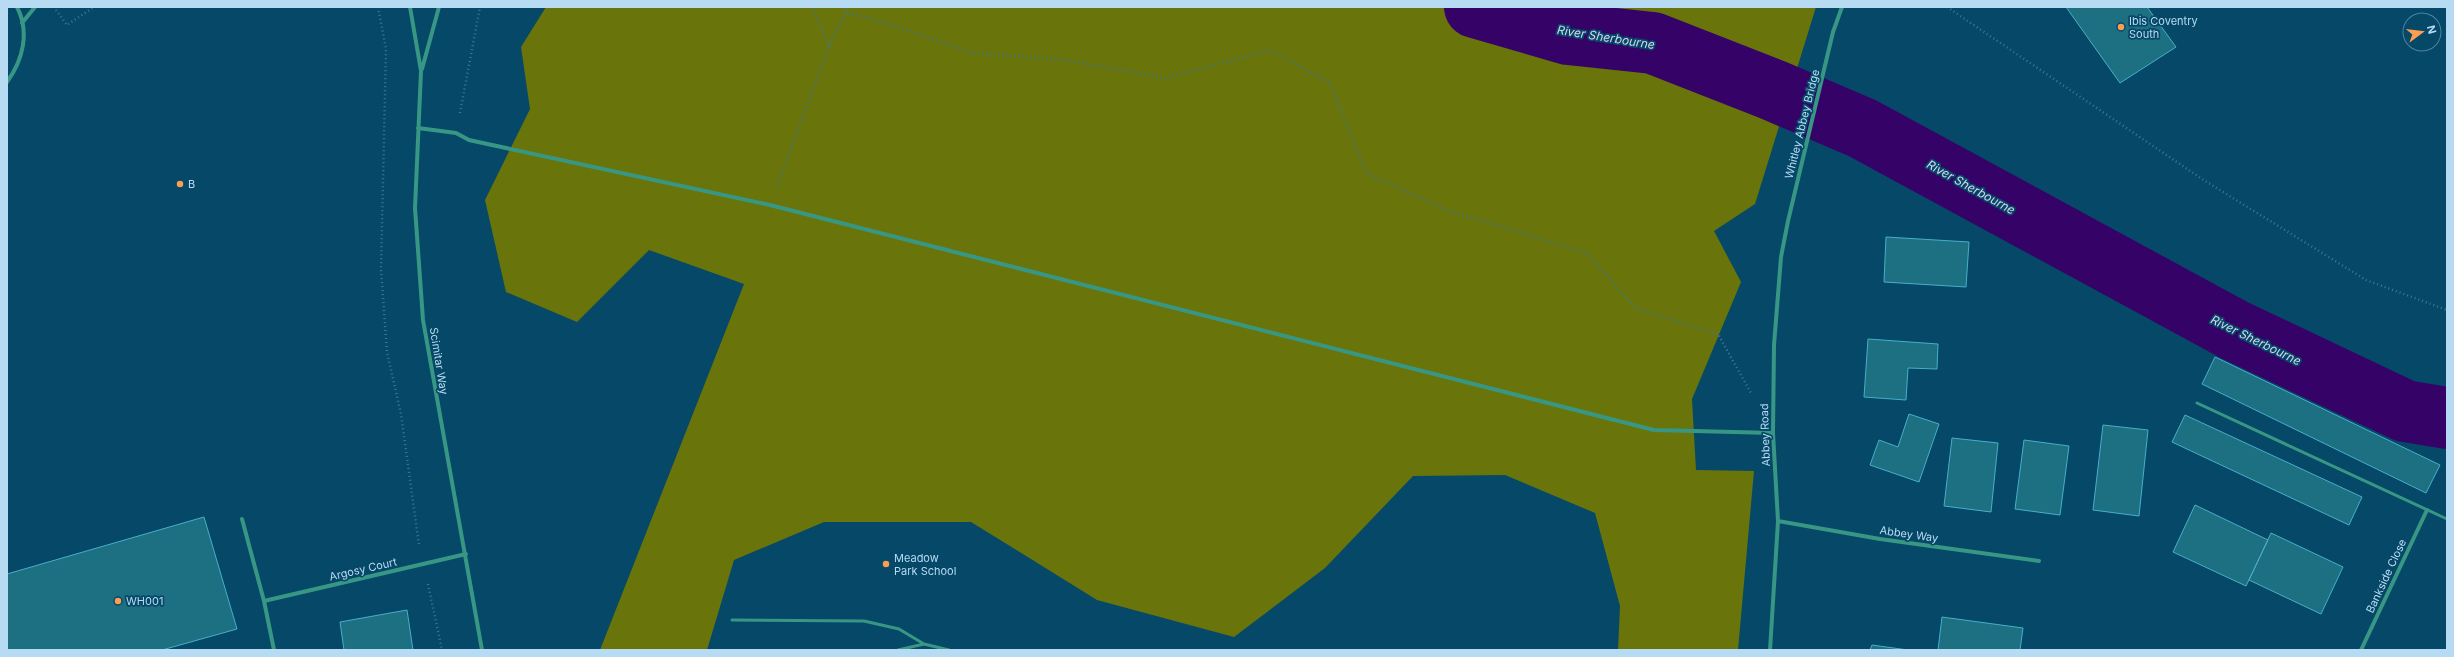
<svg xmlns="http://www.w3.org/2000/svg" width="2454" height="657" font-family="Inter,sans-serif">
<rect width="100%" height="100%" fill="#064868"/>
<path fill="#69750b" d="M 546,7 L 1816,7 L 1755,204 L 1714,231 L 1741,282 L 1692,399 L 1696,470 L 1754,471 L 1738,650 L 1618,650 L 1620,606 L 1595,513 L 1505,475 L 1413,476 L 1325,568 L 1234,637 L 1097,600 L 971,522 L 824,522 L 734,560 L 707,650 L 600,650 L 744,284 L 649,250 L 577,322 L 506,292 L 485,200 L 530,109 L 521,47 Z"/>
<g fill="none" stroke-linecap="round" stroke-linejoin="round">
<path stroke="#350368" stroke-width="62" d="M 1475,7 L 1568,34 L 1653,43 L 1773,90 L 1862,128 L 2234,330 L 2405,411 L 2447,418"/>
</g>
<path fill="#1d6f82" stroke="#48afc9" d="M 2066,7 L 2147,7 L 2176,47 L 2120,83 Z
M 1886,237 L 1969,242 L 1966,287 L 1884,282 Z
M 1868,339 L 1938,344 L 1937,369 L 1908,368 L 1906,400 L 1864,397 Z
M 2215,357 L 2440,465 L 2426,493 L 2202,384 Z
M 1909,414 L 1939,424 L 1919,482 L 1870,465 L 1879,440 L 1898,447 Z
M 2185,415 L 2362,497 L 2349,525 L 2172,442 Z
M 2103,425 L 2148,430 L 2139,516 L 2093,510 Z
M 1952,438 L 1998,443 L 1991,512 L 1944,506 Z
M 2024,440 L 2069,446 L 2060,515 L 2015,509 Z
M 2195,505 L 2268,540 L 2246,586 L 2173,552 Z
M 204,517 L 237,629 L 162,650 L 7,650 L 7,574 Z
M 2271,533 L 2343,567 L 2321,614 L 2249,580 Z
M 407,610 L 413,650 L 344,650 L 340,622 Z
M 1942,617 L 2023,628 L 2020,650 L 1938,650 Z
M 1872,645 L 1908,650 L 1870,650 Z"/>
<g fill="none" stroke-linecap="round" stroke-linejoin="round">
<path stroke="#3e7794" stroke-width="2.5" stroke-dasharray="1 3" stroke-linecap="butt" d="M 378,7 L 386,49 L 381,270 L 387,352 L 401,414 L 419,545
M 1947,7 L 2202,179 L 2366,280 L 2447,310
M 56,10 L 67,25 L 94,7
M 845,12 L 898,27 L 972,53 L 1065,60 L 1165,78 L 1271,50 L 1330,83 L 1366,173 L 1444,209 L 1587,253 L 1635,308 L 1718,334 L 1752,395
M 829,46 L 848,7
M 460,113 L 480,7
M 777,186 L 829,46 L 813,7
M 428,584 L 442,650"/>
<path stroke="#389784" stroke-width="3" d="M 2197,403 L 2447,519
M 732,620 L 864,621 L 899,629 L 924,644
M 898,650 L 924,644 L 949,650"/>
<path stroke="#389784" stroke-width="4" d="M 410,7 L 421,71 L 415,208 L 423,320 L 482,650
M 22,23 L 35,7
M 422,69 L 439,7
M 7,82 C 23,60 30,32 17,7
M 418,128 L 456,133 L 469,140 L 770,205 L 1654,430 L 1773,433
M 242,519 L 264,601 L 274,650
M 1778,521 L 1880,539 L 2039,561
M 264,601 L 466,554
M 1770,650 L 1778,521 L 1773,433 L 1774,345 L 1781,257 L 1788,221 L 1833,32 L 1842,7
M 2361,650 L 2427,510"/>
</g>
<g fill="#fc9d52" stroke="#064868" stroke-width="1.5">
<circle cx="2121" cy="27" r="4"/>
<circle cx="180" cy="184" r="4"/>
<circle cx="886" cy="564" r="4"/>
<circle cx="118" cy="601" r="4"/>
</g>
<g text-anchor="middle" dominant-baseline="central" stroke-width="3.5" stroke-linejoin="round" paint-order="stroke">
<g font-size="11" fill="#b7dbf2" stroke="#064868" text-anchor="start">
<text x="2129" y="21">Ibis Coventry<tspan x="2129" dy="13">South</tspan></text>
<text x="188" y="184">B</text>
<text x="894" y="558">Meadow<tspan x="894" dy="13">Park School</tspan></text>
<text x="126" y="601">WH001</text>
</g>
<g font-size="11" fill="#b7dbf2" stroke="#064868">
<text transform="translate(1802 124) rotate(-76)">Whitley Abbey Bridge</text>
<text transform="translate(439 361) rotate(81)">Scimitar Way</text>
<text transform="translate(1765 435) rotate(-92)">Abbey Road</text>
<text transform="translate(1909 534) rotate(8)">Abbey Way</text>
<text transform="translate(363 569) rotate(-13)">Argosy Court</text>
<text transform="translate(2386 576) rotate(-65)">Bankside Close</text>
</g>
<g font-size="12" font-style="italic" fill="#dbd5ef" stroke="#064868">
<text transform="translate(1606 37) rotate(9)">River Sherbourne</text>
<text transform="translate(1971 187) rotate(29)">River Sherbourne</text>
<text transform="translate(2256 340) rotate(26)">River Sherbourne</text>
</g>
</g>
<rect width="2454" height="657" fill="none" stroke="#b7dbf2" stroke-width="16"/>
<g transform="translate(2422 32) rotate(75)"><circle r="19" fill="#064868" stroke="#4d839f"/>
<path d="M0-3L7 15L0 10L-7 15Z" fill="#fc9d52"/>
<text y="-6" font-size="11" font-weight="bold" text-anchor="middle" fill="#b7dbf2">N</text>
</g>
</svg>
